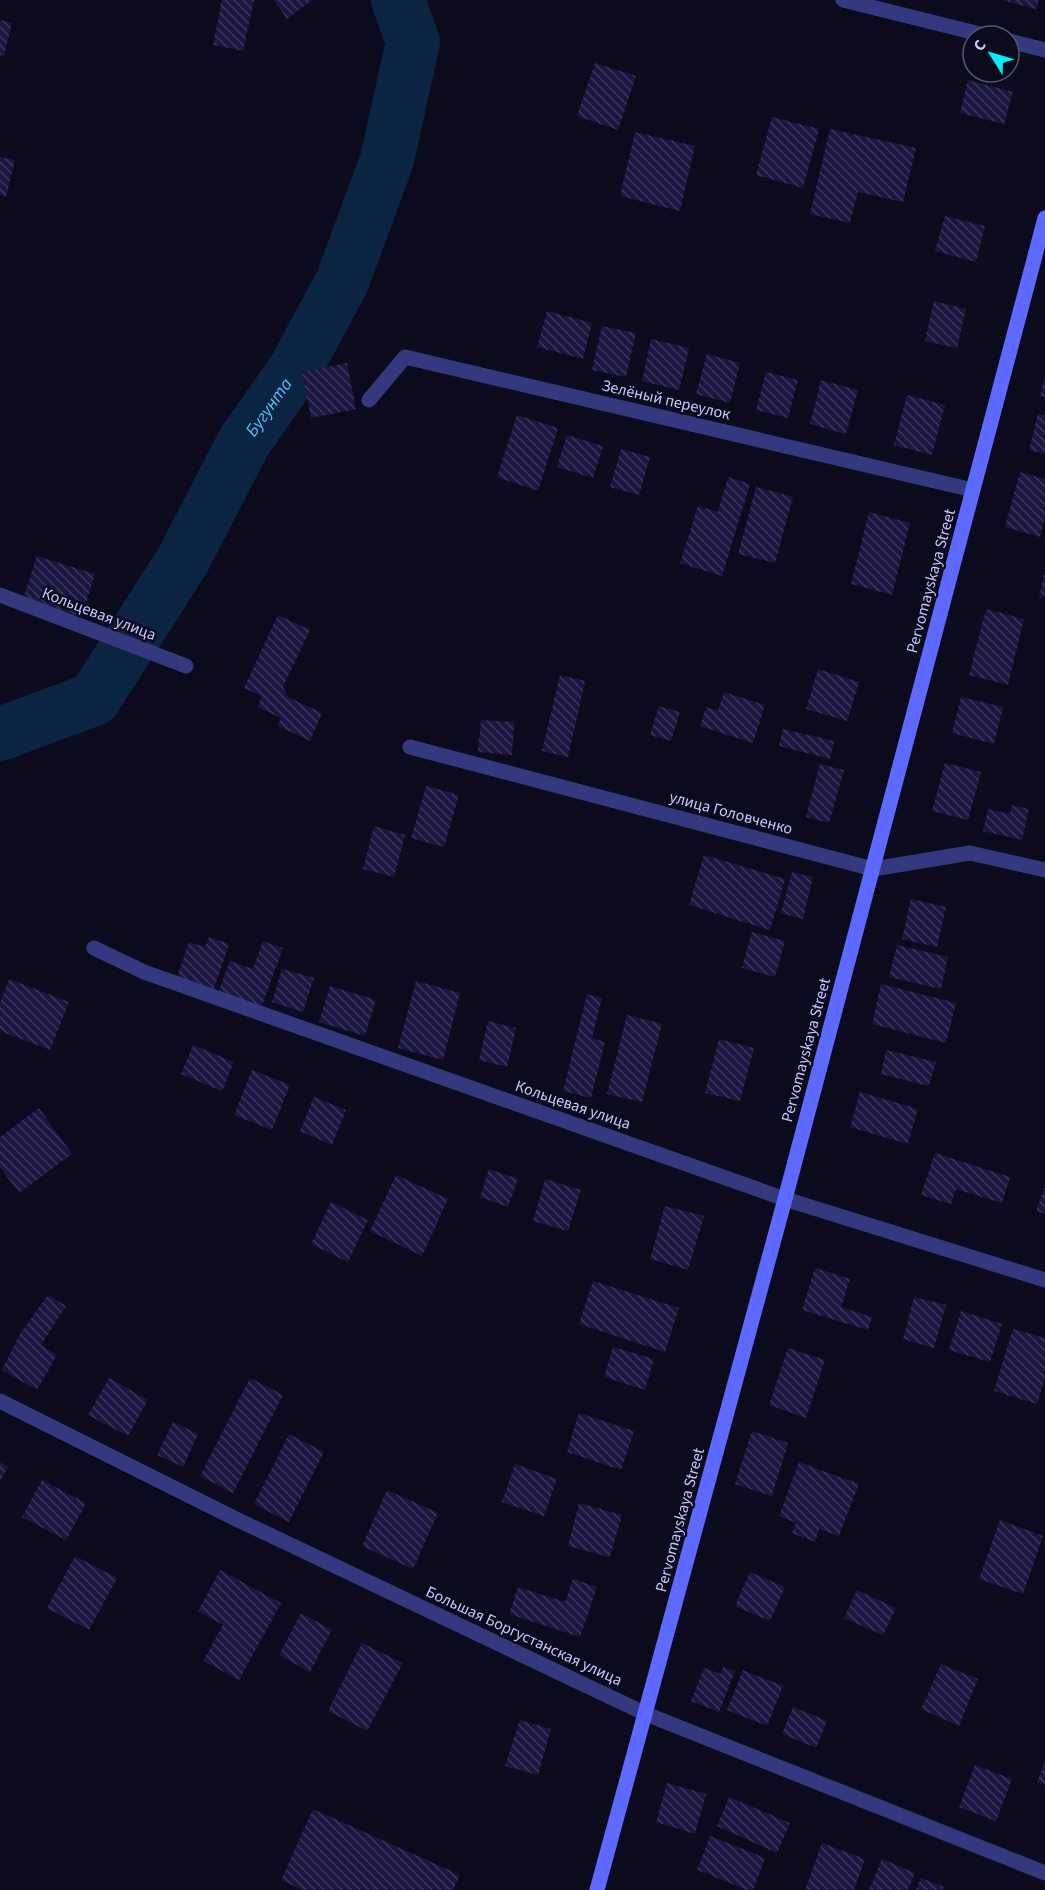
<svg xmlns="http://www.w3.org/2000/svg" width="1045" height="1890" font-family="'Source Sans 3',sans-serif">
<defs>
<pattern id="building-back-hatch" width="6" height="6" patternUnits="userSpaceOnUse" patternTransform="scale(1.5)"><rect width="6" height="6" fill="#1a163f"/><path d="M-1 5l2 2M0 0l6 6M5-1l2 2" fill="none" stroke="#3a365c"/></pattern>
</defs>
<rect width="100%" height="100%" fill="#0c0b1d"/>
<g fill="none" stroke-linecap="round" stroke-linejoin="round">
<path stroke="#0a2442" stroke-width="54" id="s1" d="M 0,734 L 94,699 L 183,560 L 244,442 L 294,371 L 342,282 L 387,160 L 413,42 L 398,0"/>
</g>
<path fill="url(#building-back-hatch)" d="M 222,0 L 254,0 L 243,51 L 213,45 Z
M 274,0 L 312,0 L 287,19 Z
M 1002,0 L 1039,0 L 1036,9 Z
M 0,20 L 12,23 L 4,56 L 0,55 Z
M 595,63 L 636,76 L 618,130 L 577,116 Z
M 968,80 L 1013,92 L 1004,124 L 960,113 Z
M 772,117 L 819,129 L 803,188 L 756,175 Z
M 830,129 L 916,148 L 903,202 L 858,192 L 850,223 L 810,214 Z
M 635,132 L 695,146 L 680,211 L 620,196 Z
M 0,157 L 15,160 L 6,197 L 0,195 Z
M 945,216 L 985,226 L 976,262 L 935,251 Z
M 934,301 L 966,309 L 957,348 L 925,341 Z
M 547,311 L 592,323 L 583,359 L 537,347 Z
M 602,326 L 636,333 L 626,377 L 592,370 Z
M 651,339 L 689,348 L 679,390 L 642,381 Z
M 707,354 L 740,363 L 730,403 L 696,394 Z
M 347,363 L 356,409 L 311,418 L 302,372 Z
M 766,372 L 798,380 L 788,418 L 756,410 Z
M 1044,379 L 1045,379 L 1045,397 L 1040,396 Z
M 821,380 L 858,390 L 846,434 L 810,424 Z
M 907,395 L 945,405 L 932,455 L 894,445 Z
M 1038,414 L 1045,415 L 1045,454 L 1029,450 Z
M 517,415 L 558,428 L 538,491 L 497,477 Z
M 567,435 L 603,446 L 593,478 L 557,467 Z
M 621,449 L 650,457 L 639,495 L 610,487 Z
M 1020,472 L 1045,479 L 1045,517 L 1040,537 L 1005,527 Z
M 728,477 L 750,484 L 722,576 L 680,563 L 698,506 L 718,512 Z
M 756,487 L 793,497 L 775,563 L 738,554 Z
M 869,512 L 910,523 L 892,595 L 851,584 Z
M 37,556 L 95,574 L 82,617 L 23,599 Z
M 1044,574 L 1045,574 L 1045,598 L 1039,597 Z
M 986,609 L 1024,619 L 1008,685 L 969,675 Z
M 278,615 L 310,630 L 283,687 L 288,697 L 322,713 L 310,741 L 278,726 L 281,718 L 258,707 L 262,696 L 244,688 Z
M 818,669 L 859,682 L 847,721 L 806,709 Z
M 560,675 L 585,681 L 568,757 L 542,751 Z
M 724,692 L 765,705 L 753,743 L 700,726 L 706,707 L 718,711 Z
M 961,697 L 1003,707 L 994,744 L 952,733 Z
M 659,706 L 680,712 L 671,741 L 650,735 Z
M 481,720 L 514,722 L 512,755 L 478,752 Z
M 783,729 L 834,741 L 830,759 L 779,746 Z
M 945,763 L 981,772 L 968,820 L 932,811 Z
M 820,764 L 844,770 L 829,823 L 806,817 Z
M 426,786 L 459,795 L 444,847 L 411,838 Z
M 1012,805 L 1029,809 L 1022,840 L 983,831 L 988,809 L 1010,814 Z
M 374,826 L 405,835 L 394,877 L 363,869 Z
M 704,855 L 785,879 L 770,930 L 689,905 Z
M 792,872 L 813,877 L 803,919 L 781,913 Z
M 911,899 L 946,907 L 937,947 L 902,939 Z
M 752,932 L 785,941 L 775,977 L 742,968 Z
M 209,937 L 229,944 L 213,992 L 176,980 L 189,942 L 205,947 Z
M 263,941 L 283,948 L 261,1008 L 218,993 L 230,961 L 253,969 Z
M 897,945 L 948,957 L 941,989 L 889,977 Z
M 282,969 L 314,978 L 303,1012 L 272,1002 Z
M 9,979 L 69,1002 L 50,1050 L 0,1031 L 0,1003 Z
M 416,981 L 460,993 L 443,1060 L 398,1048 Z
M 881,984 L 956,1003 L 946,1043 L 872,1024 Z
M 330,986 L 376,1000 L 365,1036 L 319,1022 Z
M 587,994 L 602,998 L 592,1038 L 605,1042 L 591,1098 L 563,1091 Z
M 627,1015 L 662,1024 L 642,1102 L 607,1094 Z
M 488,1021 L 516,1028 L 507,1067 L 479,1060 Z
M 719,1039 L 754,1048 L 740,1101 L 705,1093 Z
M 193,1045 L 234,1062 L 222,1091 L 181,1074 Z
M 886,1050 L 936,1062 L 929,1086 L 881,1074 Z
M 252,1070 L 290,1085 L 272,1130 L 234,1115 Z
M 860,1092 L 918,1109 L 908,1144 L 850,1127 Z
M 314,1097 L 346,1110 L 332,1145 L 300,1131 Z
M 39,1108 L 72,1154 L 19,1193 L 0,1167 L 0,1137 Z
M 935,1153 L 1010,1177 L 1002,1203 L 956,1189 L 951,1204 L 921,1195 Z
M 489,1169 L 518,1179 L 508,1207 L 480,1197 Z
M 396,1175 L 448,1199 L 422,1256 L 370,1231 Z
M 545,1179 L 581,1190 L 568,1231 L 533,1221 Z
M 1045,1186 L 1045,1214 L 1036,1211 Z
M 331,1202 L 368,1220 L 348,1262 L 311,1244 Z
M 665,1206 L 704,1216 L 688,1270 L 650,1259 Z
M 815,1268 L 850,1279 L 841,1307 L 872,1317 L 868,1330 L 802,1310 Z
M 593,1281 L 679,1308 L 665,1352 L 579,1324 Z
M 48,1295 L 66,1306 L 41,1345 L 57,1355 L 37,1390 L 2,1370 L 20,1334 Z
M 914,1297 L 946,1305 L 934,1348 L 903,1339 Z
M 961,1311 L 1002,1324 L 990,1362 L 949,1350 Z
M 1013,1329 L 1045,1338 L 1045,1379 L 1037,1404 L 994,1391 Z
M 613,1347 L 654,1359 L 645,1390 L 604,1377 Z
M 788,1348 L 825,1360 L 806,1418 L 769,1405 Z
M 109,1378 L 148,1400 L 128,1436 L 88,1415 Z
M 250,1378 L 283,1395 L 233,1493 L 200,1476 Z
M 579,1413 L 634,1431 L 621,1470 L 567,1452 Z
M 173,1422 L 198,1434 L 183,1467 L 157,1455 Z
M 752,1431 L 788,1443 L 772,1496 L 735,1484 Z
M 289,1434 L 324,1452 L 289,1522 L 254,1504 Z
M 0,1462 L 8,1467 L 0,1481 Z
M 799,1462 L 859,1484 L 839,1536 L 819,1529 L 815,1542 L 792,1533 L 796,1523 L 779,1516 Z
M 515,1464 L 557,1479 L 544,1516 L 502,1502 Z
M 42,1480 L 86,1503 L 66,1540 L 22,1517 Z
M 387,1490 L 438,1513 L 413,1569 L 362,1546 Z
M 579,1503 L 622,1515 L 610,1557 L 568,1546 Z
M 1000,1520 L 1043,1536 L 1023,1594 L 979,1579 Z
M 75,1556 L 117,1578 L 89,1630 L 47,1608 Z
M 220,1570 L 281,1603 L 239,1680 L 203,1661 L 223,1625 L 198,1611 Z
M 750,1572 L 785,1587 L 770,1621 L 735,1606 Z
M 573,1579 L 597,1587 L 580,1637 L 509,1614 L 518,1587 L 565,1602 Z
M 857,1590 L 896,1608 L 883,1635 L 844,1618 Z
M 301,1613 L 332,1630 L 310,1672 L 279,1655 Z
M 362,1643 L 403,1663 L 367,1731 L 328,1711 Z
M 941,1664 L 978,1679 L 959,1726 L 921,1709 Z
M 723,1667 L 735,1671 L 719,1712 L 691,1701 L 704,1668 L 721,1674 Z
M 743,1670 L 783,1686 L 767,1726 L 727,1710 Z
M 793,1707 L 827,1721 L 816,1748 L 782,1734 Z
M 520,1720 L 551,1729 L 538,1775 L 505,1766 Z
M 1045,1761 L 1045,1785 L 1037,1782 Z
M 975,1765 L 1012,1779 L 996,1821 L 959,1807 Z
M 667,1783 L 706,1794 L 695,1834 L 656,1822 Z
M 729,1797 L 790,1823 L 777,1853 L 717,1826 Z
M 313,1809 L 460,1875 L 453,1890 L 302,1890 L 281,1880 Z
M 710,1836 L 765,1858 L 753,1890 L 747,1890 L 697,1870 Z
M 822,1843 L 865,1859 L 854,1890 L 805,1890 Z
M 882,1859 L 915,1873 L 908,1890 L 869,1890 Z
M 921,1878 L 944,1887 L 943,1890 L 916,1890 Z"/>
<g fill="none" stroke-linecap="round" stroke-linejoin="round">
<path stroke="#34387e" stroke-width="15" d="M 843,0 L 988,36
M 1009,41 L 1045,50
M 369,400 L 405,357 L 973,490
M 0,595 L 186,666
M 410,747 L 873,869 L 970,853 L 1045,870
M 94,948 L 144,972 L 785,1199 L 1045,1280
M 0,1401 L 234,1518 L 646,1714 L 1045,1873"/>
<path stroke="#5e69ff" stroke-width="15" d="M 597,1890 L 785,1199 L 1045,218"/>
</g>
<g text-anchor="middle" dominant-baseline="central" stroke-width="5" stroke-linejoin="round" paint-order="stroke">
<g font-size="16" fill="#c8c7ff" stroke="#0c0b1d">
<text transform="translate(666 400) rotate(13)">Зелёный переулок</text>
<text transform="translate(931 581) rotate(-75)">Pervomayskaya Street</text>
<text transform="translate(99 614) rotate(21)">Кольцевая улица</text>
<text transform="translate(731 813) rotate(15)">улица Головченко</text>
<text transform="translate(806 1050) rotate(-75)">Pervomayskaya Street</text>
<text transform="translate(573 1105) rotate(19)">Кольцевая улица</text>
<text transform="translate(680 1520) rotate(-75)">Pervomayskaya Street</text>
<text transform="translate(524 1636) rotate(25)">Большая Боргустанская улица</text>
</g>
<g font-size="18" font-style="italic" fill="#55c0ff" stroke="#0c0b1d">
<text stroke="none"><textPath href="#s1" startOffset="441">Бугунта</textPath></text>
</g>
</g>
<g transform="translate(991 54) rotate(307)"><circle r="28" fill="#0c0b1d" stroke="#575677" stroke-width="1.5"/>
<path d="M0-4.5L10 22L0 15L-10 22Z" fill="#00f0f2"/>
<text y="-9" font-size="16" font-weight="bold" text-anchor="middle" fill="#c8c7ff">С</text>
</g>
</svg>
